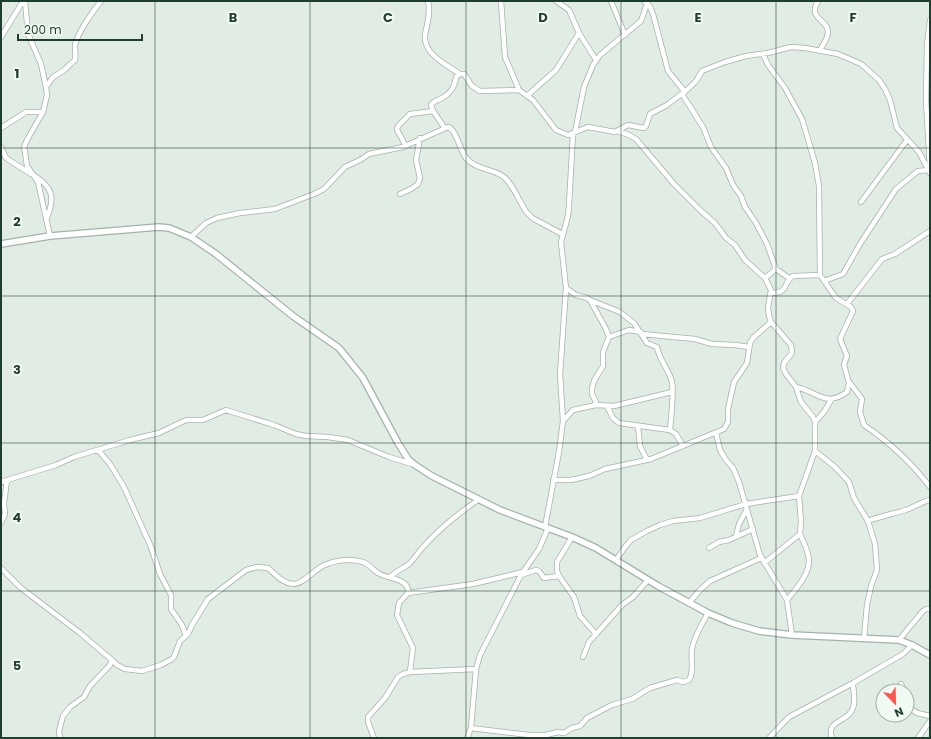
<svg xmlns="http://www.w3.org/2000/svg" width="931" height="739" font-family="Poppins,sans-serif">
<rect width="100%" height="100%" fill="#e0ece4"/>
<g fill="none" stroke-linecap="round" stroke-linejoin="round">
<g stroke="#a2b4aa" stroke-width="6">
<path id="minor" d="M 25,1 L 28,34 L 41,64 L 46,87 L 47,95 L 43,112 L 27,140 L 24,147 L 25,152 L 27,166 L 38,182 L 50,236
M 428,1 C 431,13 427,24 425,35 C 423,54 447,65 460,74
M 501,1 L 505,57 L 519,90 L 533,100 L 556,130 L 568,135 L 588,127 L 615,132 L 628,125 L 644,128 L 646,126 L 650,114 L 667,105 L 689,88 L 696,81 L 702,71 L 725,62 L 746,56 L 768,53 L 791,47 L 805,48 L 838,54 L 861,64 L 879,80 L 885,89 L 890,100 L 897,128 L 919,152 L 930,173
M 556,1 L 569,10 L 579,33 L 596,60
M 611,1 L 625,35
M 644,1 C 650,4 651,9 653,14 L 668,71 L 685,92
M 818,1 C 807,19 828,19 828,32 C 828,38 823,45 820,50
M 930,20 L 927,45 L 926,101 L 930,168
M 1,37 L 23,1
M 763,54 L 768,65 L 785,88 L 802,119 L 815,163 L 819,186 L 820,275 L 836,298 L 851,307 L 853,311 L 840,339 L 847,356 L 844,365 L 849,383 L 847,392 C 825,408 817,391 796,387
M 46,87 L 53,77 L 63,71 L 75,60 C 76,55 75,50 75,45 C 78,32 93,11 101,1
M 682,94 L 703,127 L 711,147 L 726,168 L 733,185 L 741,196 L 745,207 L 756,223 L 767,244 L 776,269 L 789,278
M 528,95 L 556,70 L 579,33
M 444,127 L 433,111 L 431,105 C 434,100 437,101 442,98 C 451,93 455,87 456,77 L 460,74 L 464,74 L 472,86 L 480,91 L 519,90
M 1,128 L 26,112 L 43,112
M 617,131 L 629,135 L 636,139 L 674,184 L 701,211 L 715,223 L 726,238 L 735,245 L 745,260 L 765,278 L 771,290 L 768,308 L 769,316 L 771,322 L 791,345 L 792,353 L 784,363 L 783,368 L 786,374 L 796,387 L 801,402 L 813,417 L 815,422 L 815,451 L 799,496 L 801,522 L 800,534 L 764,563
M 575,132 L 584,87 L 593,65 L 600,55 L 641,21 L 648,1
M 406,146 L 397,130 L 398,126 L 410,114 L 433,111
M 1,147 L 6,158 L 31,174
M 35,176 C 53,188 55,197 47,218
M 400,194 L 411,189 L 418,184 L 420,178 L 416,160 L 420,138
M 861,202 L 907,140
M 191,237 L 206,223 L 217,218 L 240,213 L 275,209 L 314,194 L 324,189 L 345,167 L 360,160 L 369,154 L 403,147 L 448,127 C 456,129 460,150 466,158 C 475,169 489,168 501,175 C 511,180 518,199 524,208 C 526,212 530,216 534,219 L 562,234
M 765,278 L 776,269
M 824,281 L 843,274 L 860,244 L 896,189 L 918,171 L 929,170
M 771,293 C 790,293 782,283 793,276 L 820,275
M 590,300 L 620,312 L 634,323 L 647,343 L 657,347 C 659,360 669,369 672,382 C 674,392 671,419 670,430
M 847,304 L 882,259 L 895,254 L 930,231
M 642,334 L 695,339 L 712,344 L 735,345 L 749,347
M 609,337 L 629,330 L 641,332
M 850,383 L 862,399 L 860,412 L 864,425 C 889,442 911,462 930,487
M 596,405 L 614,406 L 672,392
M 607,406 L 613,418 L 619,423 L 670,430 L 676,434 L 683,446
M 563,421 L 573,410 L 596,405 L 596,402 L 592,394 L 592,388 L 594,381 L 603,366 L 603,352 L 609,337 L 606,329 L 590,300 L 587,298 L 576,295 L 566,288
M 815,422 L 824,412 L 831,400
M 638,426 L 640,446 L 647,460
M 716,433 L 720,450 L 726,460 L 733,468 L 739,482 L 760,555 L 787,600 L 792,635
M 98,450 L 110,464 L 124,487 L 151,547 L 160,574 L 171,595 L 171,609 L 182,625 L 186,636
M 815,451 L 835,467 L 849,482 L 854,498 L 868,521 L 875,544 L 877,570 L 871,586 L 867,605 L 864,638
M 553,480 L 571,480 L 589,476 L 605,469 L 651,459 L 724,429 L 728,422 L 728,409 L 734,382 L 747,363 L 750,343 L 753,338 L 771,322
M 1,482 L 56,465 L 74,457 L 130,440 L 159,433 L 186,420 L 203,420 L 226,410 L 274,425 L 296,434 L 306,436 L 328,437 L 348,440 L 389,457 L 415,465
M 868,521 C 880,516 893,514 906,510 C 914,507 921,502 930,500
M 1,523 L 5,514 L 4,503 L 7,480
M 545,527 L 559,452 L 563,421 L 560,374 L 566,288 L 561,242 L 568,216 L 569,205 L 573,134
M 736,536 L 739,524 L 747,509
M 572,537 L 557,562 L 557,571 L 559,576 L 574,597 L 580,616 L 596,634
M 709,548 L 719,542 L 729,540 L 753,529
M 616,560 L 625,547 L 631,540 L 647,531 L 660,525 L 673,521 L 700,518 L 746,504 L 799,496
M 1,568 L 21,588 L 80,633 L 112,660 L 110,665 L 90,686 L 84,697 L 70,707 L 63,716 L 59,731 L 60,738
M 521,575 L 536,570 L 539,571 L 544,578 L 559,576
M 390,577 C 397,570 405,568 410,563 C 415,558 419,551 424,546 C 440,528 459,513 478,500
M 408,593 L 473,584 L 523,572
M 787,600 C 796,589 813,571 808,555 C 807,548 803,541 800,534
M 689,603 L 700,590 L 710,581 L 761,558
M 899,640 L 923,611 L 926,609 L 930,609
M 583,657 L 589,642 L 622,605 L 633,597 L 648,580
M 112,660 L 117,665 L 125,669 L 142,671 L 161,665 L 172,659 L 174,657 L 180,641 L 188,634 L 192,625 L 208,599 L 246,570 L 257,567 L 268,568 C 276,575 282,583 293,584 C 303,585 316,567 327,564 C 338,560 352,559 363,562 C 369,564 373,570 378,573 C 387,579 410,578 408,593 L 399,603 L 397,615 L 413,648 L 410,672
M 901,684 L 904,691
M 907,706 L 917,713 L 930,716
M 471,728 L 529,735 L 546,735 L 558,732 L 564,733 L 572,728 L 580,726 L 587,718 L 612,705 L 632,699 L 650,688 L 677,680 L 683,682 L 689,680 C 695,671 690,658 692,648 C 695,635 702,624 708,613
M 374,738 L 368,722 L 368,717 L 385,698 L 395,682 L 398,677 L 403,674 L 410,672 L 476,669
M 467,738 L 471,728 L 476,669 L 480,655 L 521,575 L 539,549 L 548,528
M 769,738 L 789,717 L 853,683 L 903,654 L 912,645
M 832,738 C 825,720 849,722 853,708 C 856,701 853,691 853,683
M 918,738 L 930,721"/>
</g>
<g stroke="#a2b4aa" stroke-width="8">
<path id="tertiary" d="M 1,244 L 50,236 L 159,227 L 169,228 L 191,237 L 216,254 L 293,316 L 339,348 L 363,378 L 398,443 L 408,459 L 415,465 L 432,476 L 500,510 L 572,537 L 596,548 L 658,586 L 708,613 L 732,623 L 759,631 L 792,635 L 899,640 L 912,645 L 930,655"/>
</g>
<use href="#minor" stroke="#fff" stroke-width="4.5"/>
<use href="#tertiary" stroke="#fff" stroke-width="5.5"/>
</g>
<path fill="none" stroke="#1f3e30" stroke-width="1" stroke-opacity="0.55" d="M 155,1 L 155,738M 310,1 L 310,738M 466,1 L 466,738M 621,1 L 621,738M 776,1 L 776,738M 1,148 L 930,148M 1,296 L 930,296M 1,443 L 930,443M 1,591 L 930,591"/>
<g font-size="13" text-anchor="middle" font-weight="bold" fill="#1f3e30" stroke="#f1f9f3" stroke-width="4" stroke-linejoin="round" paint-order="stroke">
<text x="233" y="22">B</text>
<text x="388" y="22">C</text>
<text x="543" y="22">D</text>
<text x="698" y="22">E</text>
<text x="853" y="22">F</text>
<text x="17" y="78">1</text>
<text x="17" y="226">2</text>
<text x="17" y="374">3</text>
<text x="17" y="522">4</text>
<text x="17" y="670">5</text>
</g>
<rect width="931" height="739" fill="none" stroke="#1f3e30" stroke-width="4"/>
<g transform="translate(895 703) rotate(157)"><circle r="19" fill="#f1f9f3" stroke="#9daea5"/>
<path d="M0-3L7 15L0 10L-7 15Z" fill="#fe554c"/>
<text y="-6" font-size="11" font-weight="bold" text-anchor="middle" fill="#1f3e30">N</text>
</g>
<path d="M18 34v6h124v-6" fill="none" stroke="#1f3e30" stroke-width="2"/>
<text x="24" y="34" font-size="12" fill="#1f3e30" stroke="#f1f9f3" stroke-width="3" paint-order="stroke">200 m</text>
</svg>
